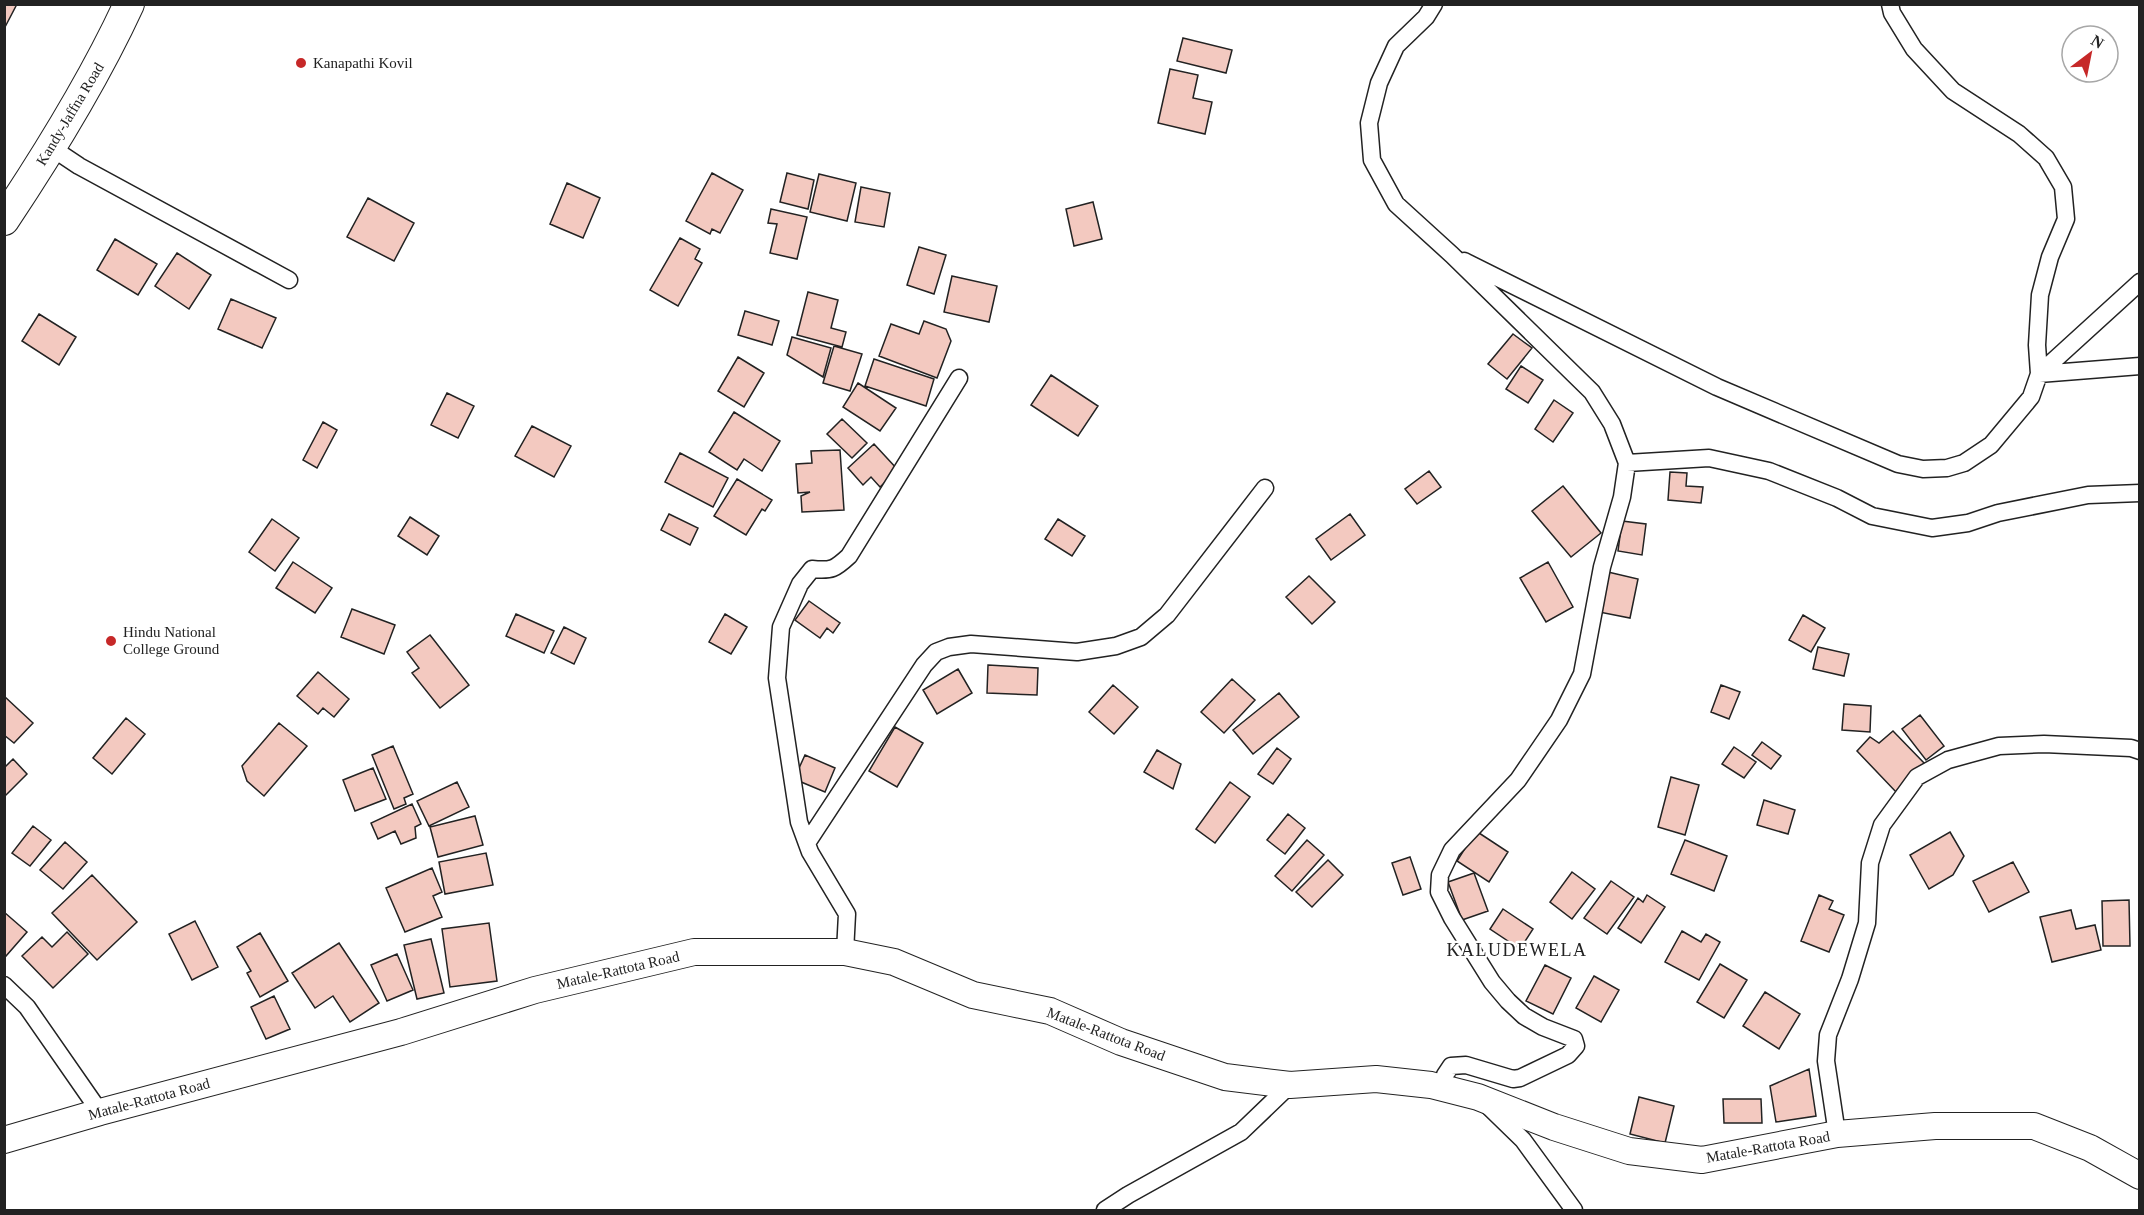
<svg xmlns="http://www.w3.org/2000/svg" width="2144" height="1215" font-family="Georgia,serif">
<rect width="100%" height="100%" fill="#fff"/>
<path fill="#f3c9c0" stroke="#222" stroke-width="1.5" d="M 4,4 L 17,4 L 4,29 Z
M 1183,38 L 1232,50 L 1226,73 L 1177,61 Z
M 1170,69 L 1198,75 L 1193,98 L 1212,102 L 1205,134 L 1158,123 Z
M 712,173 L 743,190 L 720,233 L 712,229 L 710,234 L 686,221 Z
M 787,173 L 814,180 L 808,209 L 780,202 Z
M 819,174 L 856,183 L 847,221 L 810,212 Z
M 567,183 L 600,198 L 583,238 L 550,224 Z
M 861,187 L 890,193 L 884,227 L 855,222 Z
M 368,198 L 414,223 L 394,261 L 347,237 Z
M 1093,202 L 1102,239 L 1074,246 L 1066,209 Z
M 771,209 L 807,217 L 797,259 L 770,253 L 777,224 L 768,223 Z
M 680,238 L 700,249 L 695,259 L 702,263 L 678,306 L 650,290 Z
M 115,239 L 157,264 L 138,295 L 97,270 Z
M 919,247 L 946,255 L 934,294 L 907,285 Z
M 177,253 L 211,275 L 189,309 L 155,286 Z
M 952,276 L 997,286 L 989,322 L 944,312 Z
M 808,292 L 838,300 L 831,328 L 846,332 L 842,347 L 797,335 Z
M 231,299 L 276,318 L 262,348 L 218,329 Z
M 745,311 L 779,321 L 772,345 L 738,335 Z
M 39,314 L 76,337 L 59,365 L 22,341 Z
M 924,321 L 946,329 L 951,341 L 937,378 L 879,356 L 891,324 L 919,334 Z
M 1513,334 L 1532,348 L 1507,379 L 1488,364 Z
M 792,337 L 831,348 L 823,377 L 787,355 Z
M 834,346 L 862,354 L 850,391 L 823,383 Z
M 738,357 L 764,373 L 744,407 L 718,391 Z
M 874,359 L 934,379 L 926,406 L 865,386 Z
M 1521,366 L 1543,380 L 1528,403 L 1506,389 Z
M 1051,375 L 1098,406 L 1078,436 L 1031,405 Z
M 858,383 L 896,408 L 880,431 L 843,407 Z
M 447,393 L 474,406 L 458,438 L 431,425 Z
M 1554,400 L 1573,413 L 1553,442 L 1535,429 Z
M 734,412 L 780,441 L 762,471 L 744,459 L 737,470 L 709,452 Z
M 842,419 L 867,443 L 852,458 L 827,434 Z
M 323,422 L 337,430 L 317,468 L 303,460 Z
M 532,426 L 571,446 L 554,477 L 515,456 Z
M 874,444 L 898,470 L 880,487 L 871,477 L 863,485 L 848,468 Z
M 840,450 L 844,510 L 802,512 L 801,496 L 810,492 L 798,493 L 796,464 L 812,463 L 811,451 Z
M 680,453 L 728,478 L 713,507 L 665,482 Z
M 1429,471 L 1441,487 L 1417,504 L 1405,489 Z
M 1670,472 L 1687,473 L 1686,486 L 1703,487 L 1701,503 L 1668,500 Z
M 737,479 L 772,500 L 765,511 L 762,509 L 746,535 L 714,516 Z
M 1563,486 L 1601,533 L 1571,557 L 1532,511 Z
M 669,514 L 698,528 L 690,545 L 661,530 Z
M 1350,514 L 1365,535 L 1331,560 L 1316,539 Z
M 410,517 L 439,536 L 427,555 L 398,536 Z
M 272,519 L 299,538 L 275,571 L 249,552 Z
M 1058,519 L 1085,536 L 1072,556 L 1045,539 Z
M 1622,521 L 1646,524 L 1642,555 L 1618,551 Z
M 293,562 L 332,588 L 315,613 L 276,588 Z
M 1548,562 L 1573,607 L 1546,622 L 1520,578 Z
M 1608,572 L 1638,579 L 1630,618 L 1599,612 Z
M 1309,576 L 1335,602 L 1312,624 L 1286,597 Z
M 809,601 L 840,623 L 833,633 L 827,628 L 820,638 L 795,620 Z
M 352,609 L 395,625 L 384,654 L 341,637 Z
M 516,614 L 554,631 L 544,653 L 506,636 Z
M 725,614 L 747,627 L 731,654 L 709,642 Z
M 1803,615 L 1825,628 L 1811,652 L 1789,640 Z
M 564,627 L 586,638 L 574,664 L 551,653 Z
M 430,635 L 469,685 L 440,708 L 412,673 L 419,668 L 407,652 Z
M 1818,647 L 1849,654 L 1844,676 L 1813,669 Z
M 988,665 L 1038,668 L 1037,695 L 987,693 Z
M 958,669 L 972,693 L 937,714 L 923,690 Z
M 318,672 L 349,699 L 334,717 L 323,708 L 318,714 L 297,696 Z
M 1232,679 L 1255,700 L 1224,733 L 1201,712 Z
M 1113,685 L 1138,707 L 1114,734 L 1089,712 Z
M 1721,685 L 1740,692 L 1729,719 L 1711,712 Z
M 1279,693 L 1299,717 L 1253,754 L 1233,730 Z
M 4,696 L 33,723 L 14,743 L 4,735 Z
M 1844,704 L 1871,706 L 1870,732 L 1842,730 Z
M 1920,715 L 1944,746 L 1926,760 L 1902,729 Z
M 126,718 L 145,734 L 112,774 L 93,758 Z
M 279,723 L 307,746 L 264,796 L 247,781 L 242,766 Z
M 895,727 L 923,743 L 897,787 L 869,771 Z
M 1893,731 L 1926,765 L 1897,793 L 1857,751 L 1870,737 L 1879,743 Z
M 1762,742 L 1781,756 L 1771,769 L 1752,755 Z
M 393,746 L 413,794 L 404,798 L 406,804 L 394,809 L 372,755 Z
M 1734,747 L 1756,762 L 1744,778 L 1722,764 Z
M 1277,748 L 1291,759 L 1273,784 L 1258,774 Z
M 1157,750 L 1181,764 L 1173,789 L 1144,772 Z
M 805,755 L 835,768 L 825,792 L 794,779 Z
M 13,759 L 27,774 L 4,797 L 4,768 Z
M 373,768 L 386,799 L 355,811 L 343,780 Z
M 1671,777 L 1699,785 L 1685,835 L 1658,827 Z
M 457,782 L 469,807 L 429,826 L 417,801 Z
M 1230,782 L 1250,797 L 1215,843 L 1196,829 Z
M 1764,800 L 1795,810 L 1788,834 L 1757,825 Z
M 412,804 L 421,824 L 415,827 L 416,838 L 401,844 L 395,831 L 378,839 L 371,823 Z
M 1288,814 L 1305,828 L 1285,854 L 1267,840 Z
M 475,816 L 483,845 L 438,857 L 430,827 Z
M 33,826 L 51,840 L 30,866 L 12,853 Z
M 1476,831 L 1508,852 L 1489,882 L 1457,861 Z
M 1950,832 L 1964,856 L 1953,875 L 1929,889 L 1910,855 Z
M 1307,840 L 1324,855 L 1292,891 L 1275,876 Z
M 1685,840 L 1727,856 L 1714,891 L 1671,874 Z
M 65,842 L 87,862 L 63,889 L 40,870 Z
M 486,853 L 493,885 L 445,894 L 439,862 Z
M 1410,857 L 1421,889 L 1403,895 L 1392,863 Z
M 1328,860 L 1343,875 L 1312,907 L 1296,892 Z
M 2013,862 L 2029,892 L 1989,912 L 1973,881 Z
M 432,868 L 442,892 L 433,896 L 442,917 L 405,932 L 386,888 Z
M 1572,872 L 1595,889 L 1572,919 L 1550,902 Z
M 1474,873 L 1488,911 L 1462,920 L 1448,882 Z
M 92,875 L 137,922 L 97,960 L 52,913 Z
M 1611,881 L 1634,897 L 1607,934 L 1584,918 Z
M 1647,895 L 1665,907 L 1641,943 L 1618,928 L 1638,898 L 1643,902 Z
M 1819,895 L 1833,901 L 1829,909 L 1844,915 L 1829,952 L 1801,941 Z
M 2129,900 L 2130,946 L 2103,946 L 2102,901 Z
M 1503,909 L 1533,929 L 1520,949 L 1490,929 Z
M 2071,910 L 2076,929 L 2095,925 L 2101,950 L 2052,962 L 2040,917 Z
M 4,912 L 27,932 L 6,956 L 4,955 Z
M 195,921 L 218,967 L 192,980 L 169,934 Z
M 489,923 L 497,981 L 450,987 L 442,929 Z
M 1682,931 L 1701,942 L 1706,934 L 1720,942 L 1699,980 L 1665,962 Z
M 67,932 L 88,954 L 53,988 L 22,956 L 42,937 L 52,947 Z
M 260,933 L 288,981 L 260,997 L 247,973 L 251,971 L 237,947 Z
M 431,939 L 444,993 L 417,999 L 404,945 Z
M 339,943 L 379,1003 L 350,1022 L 333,996 L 315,1008 L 292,973 Z
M 397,954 L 413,990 L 387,1001 L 371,965 Z
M 1720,964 L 1747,980 L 1724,1018 L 1697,1002 Z
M 1545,965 L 1571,978 L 1553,1014 L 1526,1001 Z
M 1594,976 L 1619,990 L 1601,1022 L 1576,1008 Z
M 1765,992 L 1800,1014 L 1779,1049 L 1743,1026 Z
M 274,996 L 290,1029 L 266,1039 L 251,1007 Z
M 1809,1069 L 1816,1116 L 1776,1122 L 1770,1086 Z
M 1639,1097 L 1674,1106 L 1665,1143 L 1630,1134 Z
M 1723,1099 L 1761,1099 L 1762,1123 L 1724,1123 Z"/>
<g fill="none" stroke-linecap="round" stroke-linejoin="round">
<g stroke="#222" stroke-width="19">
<path id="street" d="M 1434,4 L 1426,17 L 1396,46 L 1379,83 L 1369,123 L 1372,160 L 1396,204 L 1452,255 L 1592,392 L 1612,424 L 1627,463 L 1622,497 L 1602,567 L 1582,674 L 1559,720 L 1518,780 L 1452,850 L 1440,875 L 1439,892 L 1452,918 L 1492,982 L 1508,1001 L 1524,1016 L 1543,1027 L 1574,1039 L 1576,1046 L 1568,1055 L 1520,1078 L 1513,1079 L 1466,1065 L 1451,1066 L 1445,1075 L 1442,1088
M 52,148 L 79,166 L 289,280
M 1464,261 L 1717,387 L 1898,464 L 1923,469 L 1947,468 L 1964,463 L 1991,445 L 2031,397 L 2039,374 L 2037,345 L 2040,295 L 2050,257 L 2066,219 L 2063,187 L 2046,158 L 2019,134 L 1953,91 L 1914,49 L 1892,13 L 1890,4
M 2039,374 L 2140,282
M 2039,374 L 2140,366
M 1627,463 L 1709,458 L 1769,471 L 1837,498 L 1872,516 L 1932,528 L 1968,523 L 1998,513 L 2088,495 L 2140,493
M 807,843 L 924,665 L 936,652 L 949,647 L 971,644 L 1077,652 L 1116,646 L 1141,637 L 1167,615 L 1265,488
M 845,952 L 847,914 L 810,852 L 799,822 L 777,678 L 781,627 L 800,584 L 812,569 C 832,571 835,569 849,556 L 959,378
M 4,985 L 27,1007 L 100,1112
M 1487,1105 L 1523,1140 L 1574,1210
M 1837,1134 L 1826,1061 L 1828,1035 L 1850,979 L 1867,923 L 1870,863 L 1882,825 L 1917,777 L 1948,760 L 1999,746 L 2044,744 L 2131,748 L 2140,751
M 1105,1210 L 1128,1195 L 1241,1132 L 1290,1085"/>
</g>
<g stroke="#222" stroke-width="28">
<path id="primary" d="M 4,1140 L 100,1112 L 401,1032 L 535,990 L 694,952 L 845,952 L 894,962 L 973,995 L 1050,1011 L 1121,1042 L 1225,1077 L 1290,1085 L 1376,1079 L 1431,1085 L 1478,1097 L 1554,1127 L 1629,1151 L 1702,1160 L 1837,1134 L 1935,1126 L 2034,1126 L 2090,1148 L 2140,1176"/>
</g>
<g stroke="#222" stroke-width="32">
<path id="highway" d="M 4,220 C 50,151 94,80 129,4"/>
</g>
<use href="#street" stroke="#fff" stroke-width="16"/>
<use href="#primary" stroke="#fff" stroke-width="26"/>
<use href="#highway" stroke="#fff" stroke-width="30"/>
</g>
<g fill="#c62828" stroke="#fff" stroke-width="2">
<circle cx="301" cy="63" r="6"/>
<circle cx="111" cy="641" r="6"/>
</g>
<g text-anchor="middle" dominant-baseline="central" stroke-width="4.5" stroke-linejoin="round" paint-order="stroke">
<g font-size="15" fill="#222" stroke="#fff" text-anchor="start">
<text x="313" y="63">Kanapathi Kovil</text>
<text x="123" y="632">Hindu National<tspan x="123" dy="17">College Ground</tspan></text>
</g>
<g font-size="15" fill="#222" stroke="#fff">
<text transform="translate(70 114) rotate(-59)">Kandy-Jaffna Road</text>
<text transform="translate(618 970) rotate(-13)">Matale-Rattota Road</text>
<text transform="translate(1106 1034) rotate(21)">Matale-Rattota Road</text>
<text transform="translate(149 1099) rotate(-15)">Matale-Rattota Road</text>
<text transform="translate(1768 1147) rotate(-10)">Matale-Rattota Road</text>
</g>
<g font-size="18" letter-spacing="1.5" fill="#222" stroke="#fff">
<text x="1517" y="950">KALUDEWELA</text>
</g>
</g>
<rect width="2144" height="1215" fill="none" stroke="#222222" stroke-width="12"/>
<g transform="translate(2090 54) rotate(32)"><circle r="28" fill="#ffffff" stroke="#a7a7a7" stroke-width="1.5"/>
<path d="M0-4.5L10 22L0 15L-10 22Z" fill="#c62828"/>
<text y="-9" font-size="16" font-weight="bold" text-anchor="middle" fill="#222222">N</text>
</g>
</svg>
